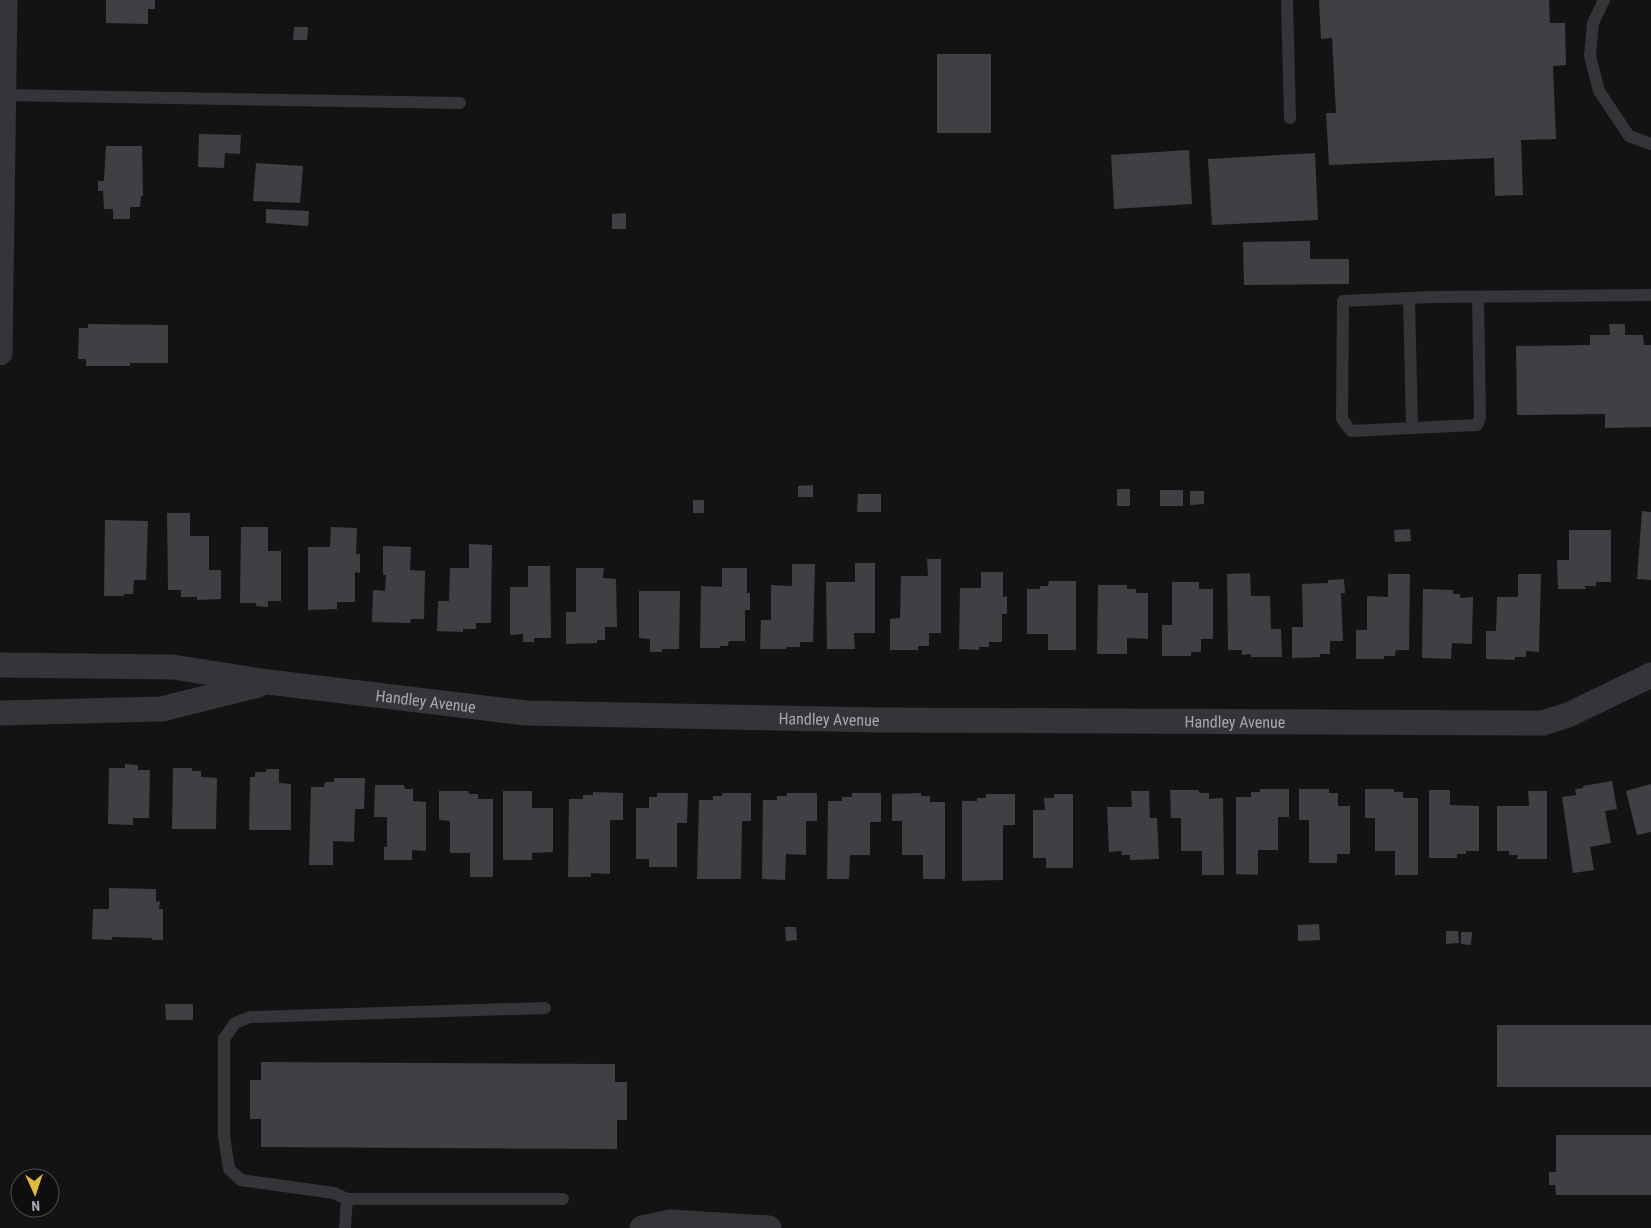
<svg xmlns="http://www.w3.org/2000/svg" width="1651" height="1228" font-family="'Roboto Condensed',sans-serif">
<rect width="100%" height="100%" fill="#131314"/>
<path fill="#3f4044" d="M 106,0 L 155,0 L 155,9 L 148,9 L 148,24 L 106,23 Z
M 1319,0 L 1549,0 L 1550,23 L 1565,23 L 1566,65 L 1553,66 L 1556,139 L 1521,140 L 1523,195 L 1495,196 L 1494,158 L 1329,165 L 1326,113 L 1336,113 L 1332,38 L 1321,39 Z
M 294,27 L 308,27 L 307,40 L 293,40 Z
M 937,54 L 991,54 L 991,133 L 937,133 Z
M 199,134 L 241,135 L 240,154 L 225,153 L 224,168 L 198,167 Z
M 106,146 L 142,146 L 143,196 L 141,196 L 140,207 L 130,207 L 130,219 L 113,219 L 113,209 L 104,209 L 103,191 L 98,191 L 98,181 L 104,181 Z
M 1189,150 L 1192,204 L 1114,209 L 1111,155 Z
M 1315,153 L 1318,220 L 1212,225 L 1208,159 Z
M 256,163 L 303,166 L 300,203 L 253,201 Z
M 266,209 L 309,211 L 308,226 L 266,223 Z
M 626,213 L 626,229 L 612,229 L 612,214 Z
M 1310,241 L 1310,259 L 1349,259 L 1349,284 L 1244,285 L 1243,242 Z
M 88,324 L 168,325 L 168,363 L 130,363 L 130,366 L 86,366 L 86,359 L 78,359 L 79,328 L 88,328 Z
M 1609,324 L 1625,324 L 1625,335 L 1643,335 L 1644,345 L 1651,345 L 1651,427 L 1605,428 L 1605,414 L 1517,415 L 1516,346 L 1590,345 L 1590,335 L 1610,335 Z
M 813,485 L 813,497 L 798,497 L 798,486 Z
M 1117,489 L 1130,489 L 1130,506 L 1117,506 Z
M 1160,490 L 1183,490 L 1183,506 L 1160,506 Z
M 1190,491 L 1204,491 L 1204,504 L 1190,505 Z
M 858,494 L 881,494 L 881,512 L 857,512 Z
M 693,500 L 704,500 L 704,513 L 693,513 Z
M 1642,511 L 1651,512 L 1651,580 L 1637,579 Z
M 167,513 L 190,513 L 190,536 L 209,536 L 209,570 L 221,570 L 221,599 L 197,600 L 197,597 L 181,597 L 181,590 L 168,590 Z
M 105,520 L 148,521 L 146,580 L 134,580 L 133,594 L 124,594 L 124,596 L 104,596 Z
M 241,527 L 268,527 L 268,551 L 281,551 L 281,601 L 268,601 L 268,607 L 256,606 L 256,603 L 240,603 Z
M 331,527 L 357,528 L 356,554 L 360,554 L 360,573 L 355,572 L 355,602 L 337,602 L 337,609 L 308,610 L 308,547 L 330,547 Z
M 1410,529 L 1411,541 L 1395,542 L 1394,530 Z
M 1569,530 L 1611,530 L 1611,582 L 1596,582 L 1596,586 L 1585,586 L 1586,589 L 1558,589 L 1557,560 L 1569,560 Z
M 469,544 L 492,545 L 491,623 L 476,623 L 476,629 L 463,629 L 463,632 L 437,631 L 438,601 L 449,601 L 450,568 L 469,568 Z
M 383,546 L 411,547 L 410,570 L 425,571 L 424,619 L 411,619 L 410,623 L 407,623 L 372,622 L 373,590 L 385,591 L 386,575 L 383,575 Z
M 927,559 L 941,559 L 941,633 L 929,633 L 929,646 L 918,646 L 918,650 L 890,650 L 890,619 L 900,618 L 901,576 L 928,576 Z
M 855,563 L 875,563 L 875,633 L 854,633 L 855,649 L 827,649 L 826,582 L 855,582 Z
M 792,564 L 815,564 L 813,642 L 800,642 L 800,647 L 786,647 L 786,649 L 760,649 L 761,620 L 771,620 L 771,585 L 792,586 Z
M 528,566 L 550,566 L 551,638 L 534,638 L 534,642 L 523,642 L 523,634 L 510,635 L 510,587 L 528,587 Z
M 576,568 L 604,568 L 603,578 L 616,579 L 617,627 L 605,627 L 605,640 L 597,640 L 597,643 L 566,644 L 566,612 L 576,612 Z
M 722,568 L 747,568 L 747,593 L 750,593 L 750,610 L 745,610 L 745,641 L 729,641 L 728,646 L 720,646 L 720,648 L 700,648 L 701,586 L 722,587 Z
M 981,572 L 1003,572 L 1003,597 L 1007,596 L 1007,614 L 1002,614 L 1002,642 L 989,642 L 989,647 L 979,647 L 979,650 L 959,649 L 960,588 L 981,588 Z
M 1250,573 L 1251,596 L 1270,596 L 1271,629 L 1281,629 L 1282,657 L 1251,657 L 1251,654 L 1242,655 L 1242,650 L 1228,650 L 1227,574 Z
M 1388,574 L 1410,574 L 1409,650 L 1396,650 L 1395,656 L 1384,656 L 1384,659 L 1356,659 L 1356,630 L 1367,630 L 1367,596 L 1388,597 Z
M 1518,574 L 1541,574 L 1539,652 L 1526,651 L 1526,657 L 1515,657 L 1515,660 L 1486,659 L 1486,631 L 1496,631 L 1497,597 L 1518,597 Z
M 1344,579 L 1345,593 L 1341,593 L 1343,641 L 1330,641 L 1330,654 L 1320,654 L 1320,657 L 1292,658 L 1292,627 L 1303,627 L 1302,584 L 1328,583 L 1328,580 Z
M 1049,581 L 1076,581 L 1076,650 L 1048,650 L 1048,634 L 1027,634 L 1027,589 L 1040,589 L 1040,586 L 1048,586 Z
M 1172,582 L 1199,582 L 1199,589 L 1213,589 L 1213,639 L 1201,639 L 1201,652 L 1191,652 L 1191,656 L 1162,656 L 1162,625 L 1172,625 Z
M 1098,585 L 1127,585 L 1127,589 L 1136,589 L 1136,593 L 1148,593 L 1148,639 L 1127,638 L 1127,654 L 1097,654 Z
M 1423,589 L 1453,590 L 1453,594 L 1460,594 L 1460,598 L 1473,597 L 1472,644 L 1452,643 L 1451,659 L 1422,658 Z
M 639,591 L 680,591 L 679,649 L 662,649 L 662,652 L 650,652 L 650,639 L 639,638 Z
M 125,764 L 138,765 L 138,770 L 150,770 L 149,818 L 133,818 L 133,825 L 108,824 L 109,768 L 125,768 Z
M 173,768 L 192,768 L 192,771 L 201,771 L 201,777 L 217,778 L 216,829 L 172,829 Z
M 266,769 L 279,769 L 279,783 L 291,784 L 291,830 L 249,830 L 250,777 L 255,777 L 255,772 L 266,772 Z
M 334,778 L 365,778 L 364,809 L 355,809 L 354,842 L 333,841 L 333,865 L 309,865 L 311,787 L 324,787 L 325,782 L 334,782 Z
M 1612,781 L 1617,809 L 1605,811 L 1611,843 L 1590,847 L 1594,870 L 1573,873 L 1562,797 L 1576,795 L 1575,789 L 1583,788 L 1583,786 Z
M 1651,784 L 1651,832 L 1637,835 L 1626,791 Z
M 375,785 L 404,785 L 405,789 L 413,789 L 413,801 L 426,802 L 426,851 L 412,850 L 412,860 L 384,860 L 384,847 L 387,847 L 387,817 L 374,817 Z
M 1260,789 L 1289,789 L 1289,817 L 1278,817 L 1278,850 L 1258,850 L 1258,875 L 1236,874 L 1236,797 L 1251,797 L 1251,792 L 1260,792 Z
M 1299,789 L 1329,789 L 1329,793 L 1338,793 L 1338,806 L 1350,806 L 1350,854 L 1337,854 L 1337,863 L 1309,863 L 1309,820 L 1299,820 Z
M 1365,789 L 1394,789 L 1394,792 L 1403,792 L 1403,798 L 1418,798 L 1418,875 L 1395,875 L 1395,851 L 1375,851 L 1375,818 L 1365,818 Z
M 1170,790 L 1198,790 L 1200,793 L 1209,793 L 1209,799 L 1223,798 L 1224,875 L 1202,875 L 1202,851 L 1181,851 L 1181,818 L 1171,818 Z
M 1429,790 L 1450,790 L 1450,805 L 1479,806 L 1479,851 L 1466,851 L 1466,854 L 1457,854 L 1457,858 L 1429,858 Z
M 439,791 L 468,791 L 469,794 L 478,794 L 478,799 L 493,799 L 493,877 L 470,877 L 470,853 L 450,853 L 450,821 L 439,820 Z
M 503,791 L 532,791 L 532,808 L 553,808 L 553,852 L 532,853 L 532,860 L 503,860 Z
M 1131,791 L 1149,791 L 1150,818 L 1157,818 L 1159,859 L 1130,860 L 1130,855 L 1121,855 L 1122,851 L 1109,852 L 1107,807 L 1132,807 Z
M 1528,791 L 1547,791 L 1547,859 L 1517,859 L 1518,855 L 1509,855 L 1509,851 L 1497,851 L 1497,806 L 1529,806 Z
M 593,792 L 623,793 L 623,820 L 610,820 L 610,874 L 591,873 L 591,877 L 568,877 L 569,799 L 583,799 L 583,795 L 593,795 Z
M 657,793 L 688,793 L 687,823 L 677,823 L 677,867 L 649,867 L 649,859 L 636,859 L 636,808 L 649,808 L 649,797 L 657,797 Z
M 722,793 L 751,793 L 751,821 L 742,821 L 741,879 L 697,879 L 699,800 L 713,800 L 713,796 L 722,796 Z
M 787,793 L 817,793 L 817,821 L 806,821 L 806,855 L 786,854 L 785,880 L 762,879 L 763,800 L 777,800 L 777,796 L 787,796 Z
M 852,793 L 881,793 L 881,822 L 870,822 L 870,855 L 850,855 L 849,879 L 827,879 L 828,801 L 842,801 L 842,797 L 852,797 Z
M 919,793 L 921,793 L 921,796 L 930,796 L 930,802 L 945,802 L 945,879 L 923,879 L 923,855 L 902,855 L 902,821 L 892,821 L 892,794 Z
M 986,794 L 1015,794 L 1015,825 L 1003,825 L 1003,880 L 962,881 L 962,801 L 977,801 L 977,798 L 986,798 Z
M 1054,794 L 1073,794 L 1073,868 L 1046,868 L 1046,858 L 1033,858 L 1033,810 L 1045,810 L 1044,798 L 1054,798 Z
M 109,888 L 156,889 L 156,902 L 160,901 L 159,909 L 163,909 L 163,940 L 152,940 L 152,938 L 112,937 L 112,940 L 92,939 L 93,909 L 109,909 Z
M 1319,924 L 1320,940 L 1298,941 L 1298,925 Z
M 785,927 L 796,927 L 797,940 L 786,941 Z
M 1446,931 L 1458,931 L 1459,943 L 1446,944 Z
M 1461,932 L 1472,932 L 1471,945 L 1461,944 Z
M 165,1004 L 193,1004 L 193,1020 L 166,1020 Z
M 1497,1025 L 1651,1025 L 1651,1087 L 1497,1087 Z
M 261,1062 L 615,1064 L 615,1082 L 627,1082 L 627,1120 L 617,1120 L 617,1149 L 261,1147 L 261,1119 L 250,1119 L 250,1080 L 261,1080 Z
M 1556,1135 L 1651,1135 L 1651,1195 L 1556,1195 L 1555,1185 L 1549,1185 L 1549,1172 L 1556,1172 Z"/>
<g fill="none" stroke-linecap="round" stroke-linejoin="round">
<path stroke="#343439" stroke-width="12" d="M 1287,0 L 1290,118
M 1604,0 L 1593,23 L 1590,56 L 1599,91 L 1629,136 L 1651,144
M 3,95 L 460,103
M 1409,298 L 1412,428 L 1351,431 L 1342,419 L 1343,301 L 1432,297 L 1651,295
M 1412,428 L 1477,425 L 1480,418 L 1478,297
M 347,1199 L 563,1199
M 345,1228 L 347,1199 L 334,1193 L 241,1180 L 229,1169 L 224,1136 L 224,1039 L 235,1023 L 250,1017 L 545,1008"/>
<g stroke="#343439" stroke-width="25">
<path d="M 0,353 L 5,0"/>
<path id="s1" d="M 0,665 L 173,667 L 268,682 L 526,713 L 880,720 L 1543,723 L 1568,715 L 1651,675"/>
<path d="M 0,713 L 162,709 L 258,685"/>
<path d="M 642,1228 L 670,1222 L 769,1228"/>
</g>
</g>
<g text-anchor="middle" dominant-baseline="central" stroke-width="5" stroke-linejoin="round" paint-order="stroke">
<g font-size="16" fill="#a5a8b3" stroke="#0e0e0f">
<text stroke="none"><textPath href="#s1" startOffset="428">Handley Avenue</textPath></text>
<text stroke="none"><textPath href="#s1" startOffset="832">Handley Avenue</textPath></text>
<text stroke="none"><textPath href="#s1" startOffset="1238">Handley Avenue</textPath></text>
</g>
</g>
<g transform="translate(35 1193) rotate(177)"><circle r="24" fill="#0e0e0f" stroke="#4a4c51"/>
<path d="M0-4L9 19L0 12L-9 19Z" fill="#e2b93c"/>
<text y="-8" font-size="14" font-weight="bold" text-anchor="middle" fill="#a5a8b3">N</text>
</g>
</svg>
